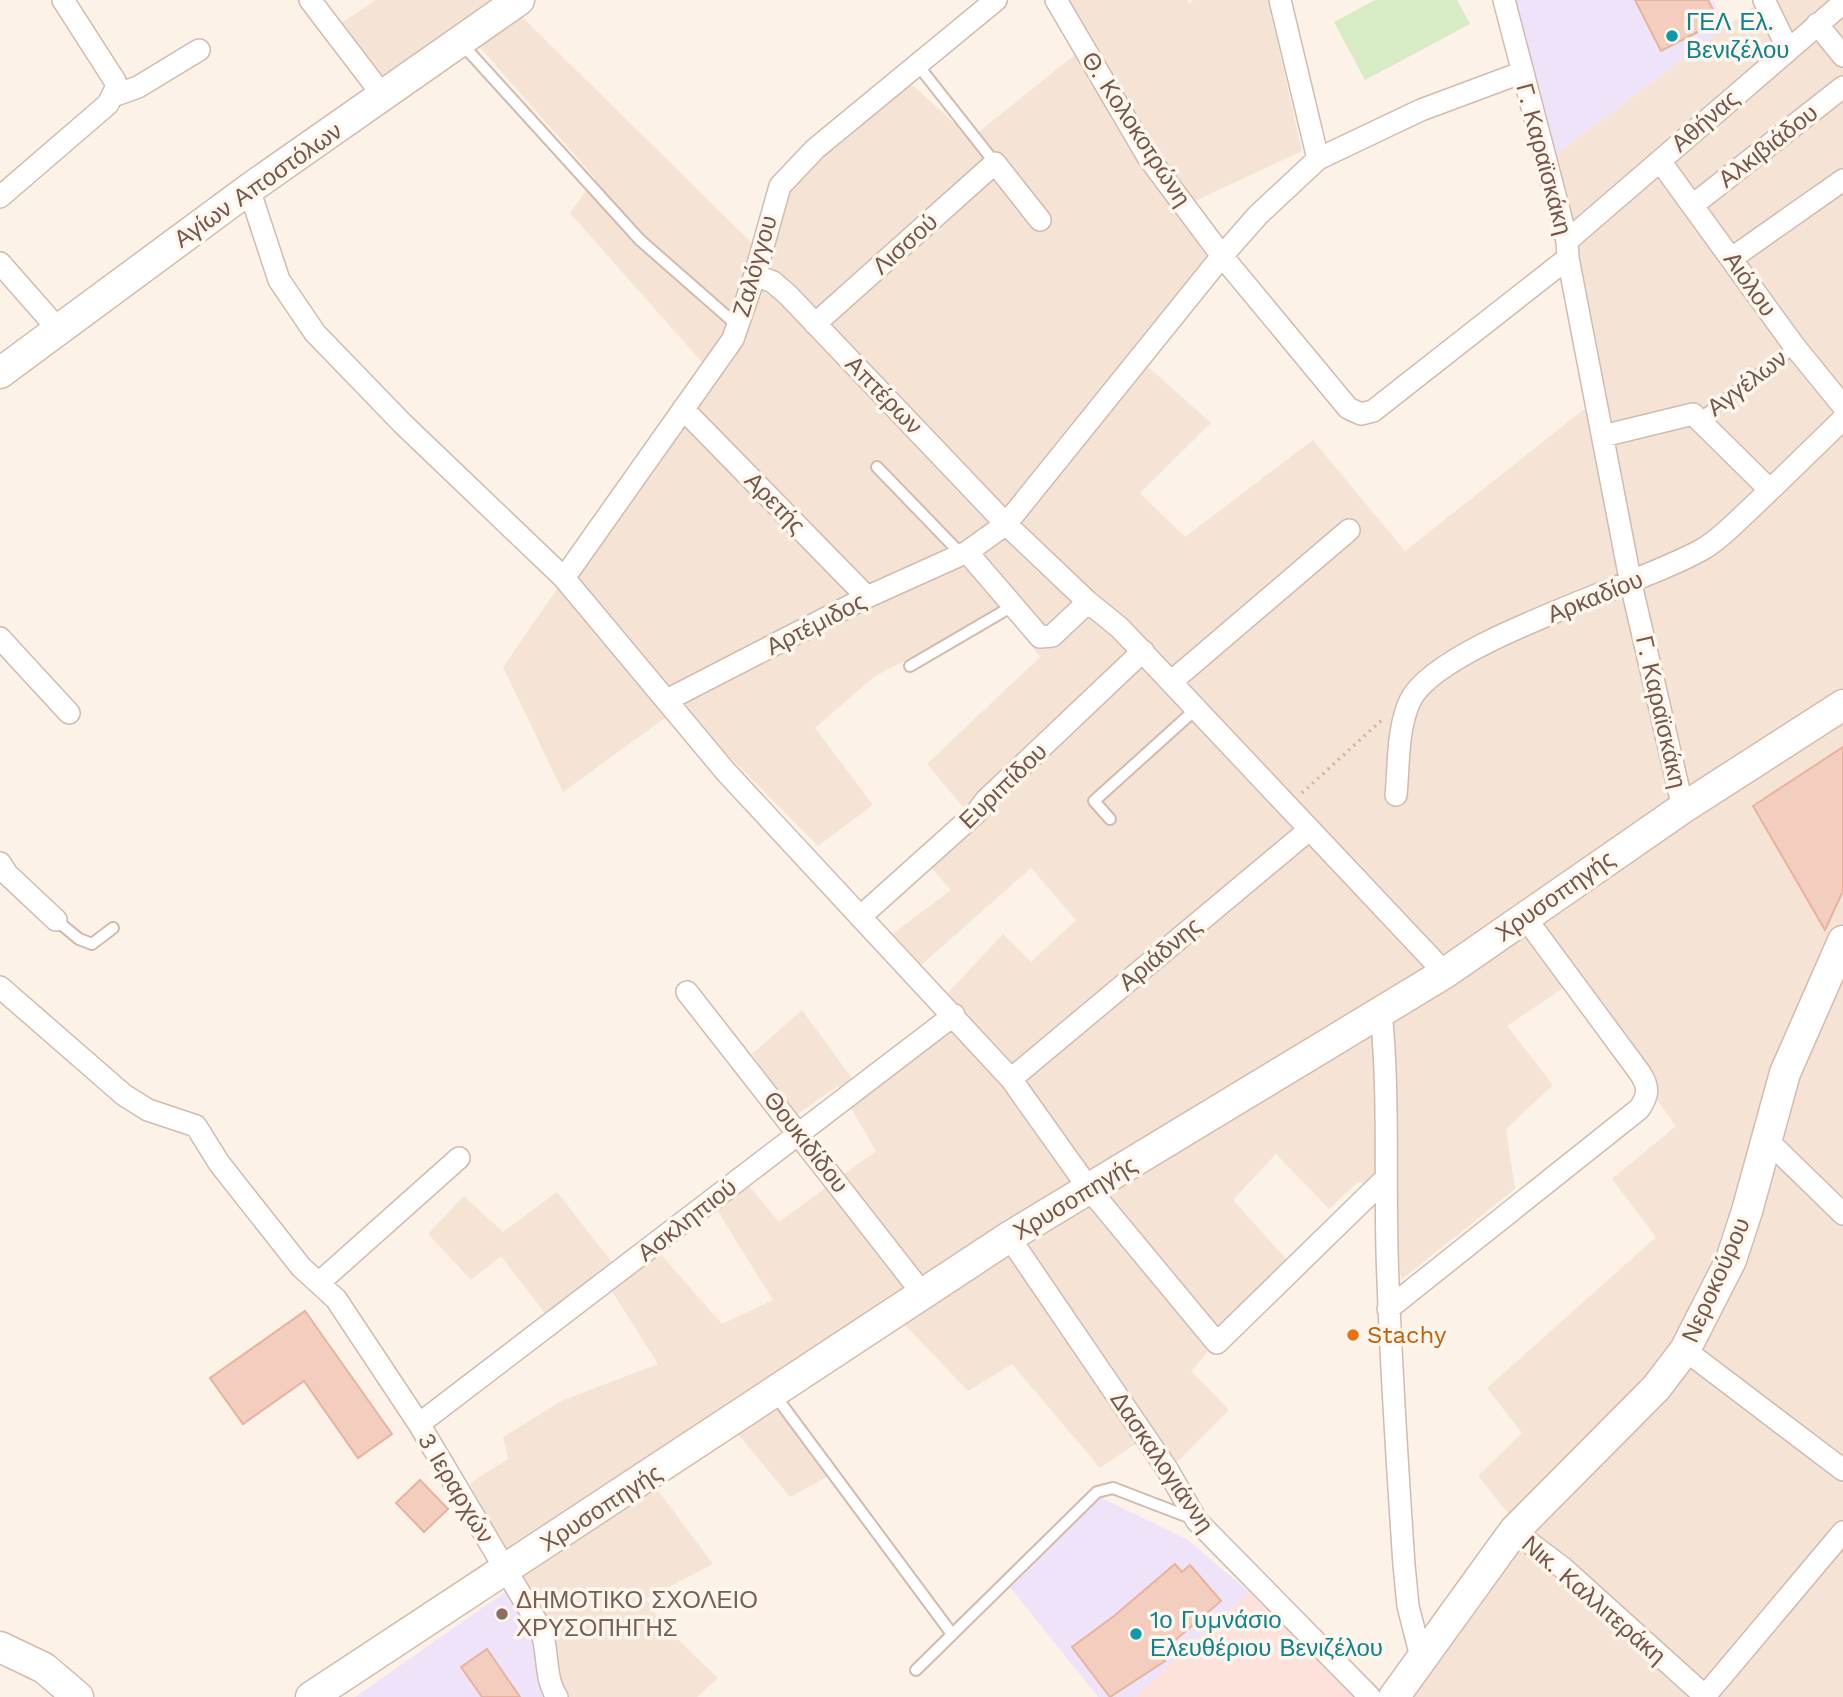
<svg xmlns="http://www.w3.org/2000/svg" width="1843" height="1697" font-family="'Work Sans',sans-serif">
<rect width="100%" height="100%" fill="#fdf2e7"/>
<path fill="#f5e4d5" d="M 376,0 L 519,0 L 512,7 L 756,247 L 776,191 L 909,82 L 971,138 L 1081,50 L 1057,0 L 1187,0 L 1189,4 L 1193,0 L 1268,0 L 1302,151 L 1182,207 L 1225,251 L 1136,356 L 1211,423 L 1140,493 L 1185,537 L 1313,440 L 1405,551 L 1592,403 L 1553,156 L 1762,0 L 1843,0 L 1843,1697 L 1400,1697 L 1521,1529 L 1478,1476 L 1522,1433 L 1487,1388 L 1656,1237 L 1612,1179 L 1676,1126 L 1571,983 L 1507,1026 L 1553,1085 L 1506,1129 L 1515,1189 L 1401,1280 L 1393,1187 L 1358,1182 L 1329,1209 L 1276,1154 L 1233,1200 L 1288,1261 L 1191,1371 L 1229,1410 L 1177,1462 L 1150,1434 L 1100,1468 L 1012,1364 L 968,1391 L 902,1322 L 783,1393 L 834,1473 L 790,1497 L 732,1427 L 651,1481 L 713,1564 L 646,1599 L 664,1626 L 718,1678 L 697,1697 L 553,1697 L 515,1585 L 470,1483 L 508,1459 L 503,1437 L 561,1401 L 658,1364 L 601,1274 L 550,1320 L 501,1256 L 471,1280 L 428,1234 L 464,1196 L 503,1232 L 557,1192 L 618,1270 L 656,1249 L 722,1324 L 773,1300 L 714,1205 L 744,1180 L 779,1222 L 876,1151 L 838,1086 L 795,1116 L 752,1054 L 802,1010 L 862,1092 L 957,1019 L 941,1000 L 1003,934 L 1031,962 L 1076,920 L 1031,868 L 920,966 L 891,935 L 951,890 L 925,861 L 973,819 L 927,764 L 1040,657 L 1004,611 L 875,676 L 815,728 L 873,805 L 818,846 L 680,707 L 563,792 L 503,667 L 571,569 L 715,377 L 570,213 L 595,178 L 462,27 L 380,89 L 337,26 Z"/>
<path fill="#fde2db" d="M 1249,1592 L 1357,1697 L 1135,1697 Z"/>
<path fill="#efe3f9" d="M 1510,0 L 1713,0 L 1726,27 L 1553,156 Z
M 1100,1497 L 1188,1540 L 1249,1592 L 1135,1697 L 1098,1697 L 1009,1586 Z
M 515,1585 L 545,1642 L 553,1697 L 355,1697 Z"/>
<path fill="#d7ebc5" d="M 1375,0 L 1457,0 L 1470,24 L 1365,80 L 1334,22 Z"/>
<path fill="#f3cebe" stroke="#e6b39e" stroke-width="2" d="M 1635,0 L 1708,0 L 1719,21 L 1661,51 Z
M 1843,747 L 1843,891 L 1825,930 L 1753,806 Z
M 305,1311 L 392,1434 L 358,1458 L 304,1381 L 243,1424 L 210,1378 Z
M 420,1480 L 448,1509 L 424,1532 L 396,1503 Z
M 1175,1564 L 1182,1572 L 1190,1565 L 1221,1601 L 1159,1654 L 1165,1661 L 1110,1697 L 1072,1647 L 1114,1616 Z
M 487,1649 L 520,1697 L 482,1697 L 461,1667 Z"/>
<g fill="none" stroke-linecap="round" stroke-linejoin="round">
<g stroke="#d1bbaf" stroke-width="14">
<path id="lane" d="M 462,44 L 640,240 L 738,326
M 917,64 L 995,163
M 1698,420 L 1795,347
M 877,467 L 962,555
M 910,666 L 1011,607
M 1110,819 L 1094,801 L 1196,709
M 56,920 L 79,939 L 92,944 L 113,928
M 774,1394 L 952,1634
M 916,1670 L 1097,1492 L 1113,1488 L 1191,1518"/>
</g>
<g stroke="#d1bbaf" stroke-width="24">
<path id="street" d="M 310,0 L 384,97
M 1056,0 L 1148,157 L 1222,256 L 1348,408 L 1361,414 L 1373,411 L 1568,258
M 1280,0 L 1318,159
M 1504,0 L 1567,241 L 1568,258 L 1631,584 L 1683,808
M 1764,0 L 1788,49
M 1817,24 L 1843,56
M 113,96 L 138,87 L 199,50
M 1660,161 L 1795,347 L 1843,406
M 249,189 L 279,280 L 315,333 L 403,424 L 564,578 L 726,772 L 1011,1079 L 1090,1190 L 1217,1343 L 1385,1179
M 0,197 L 108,104 L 116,88 L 115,81 L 63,0
M 1693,205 L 1843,87
M 1567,241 L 1843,3
M 1732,258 L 1843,180
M 0,263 L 58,329
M 755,275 L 773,282 L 788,295 L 1006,524 L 1088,602
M 815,324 L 995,163 L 1040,220
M 683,409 L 867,597
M 1603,436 L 1693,414 L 1770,490
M 564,578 L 733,339 L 755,275 L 780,186 L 815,149 L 996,0
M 0,638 L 69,713
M 1171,682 L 1349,530
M 667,700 L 867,597 L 967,552
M 1396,795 C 1399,765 1397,729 1410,701 C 1437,643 1641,585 1703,549 C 1720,539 1734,524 1748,511 C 1780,481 1811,450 1843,419
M 0,863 L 7,874 L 56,920
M 860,917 L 977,812 L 986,800 L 1143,651
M 1445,973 L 1120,628 L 1088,602 L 1052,636 L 1040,637 L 967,552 L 1006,524 L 1222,256 L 1258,215 L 1318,159 L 1421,110 L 1523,72
M 0,987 L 124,1095 L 148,1110 L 196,1126 L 219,1163 L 301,1267 L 336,1299 L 419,1424 L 541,1629 C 549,1652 544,1678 557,1697
M 687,992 L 923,1294
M 1381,1011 C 1389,1091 1385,1171 1387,1251 C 1390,1356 1397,1460 1404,1565 L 1408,1606 L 1421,1657
M 1011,1079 L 1309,830
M 1766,1139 L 1843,1214
M 1009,1237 L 1167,1469 L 1197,1521 L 1370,1697
M 321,1281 L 459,1158
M 1388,1309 L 1639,1109 C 1649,1095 1649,1087 1640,1073 L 1524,916
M 1685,1350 L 1843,1470
M 419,1424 L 954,1015
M 1514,1531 L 1563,1568 L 1706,1697
M 1705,1696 L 1843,1532"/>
</g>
<g stroke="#d4bbac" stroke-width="33">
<path id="secondary" d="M 0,373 L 249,189 L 519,0
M 0,1647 L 44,1668 L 78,1697
M 311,1697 L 1009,1237 L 1445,973 L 1683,808 L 1843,705
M 1394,1697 L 1514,1531 L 1656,1388 L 1685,1350 L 1731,1260 L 1747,1211 L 1785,1073 L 1843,941"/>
</g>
<path stroke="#d8b1a1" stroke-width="3.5" stroke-dasharray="2 5" stroke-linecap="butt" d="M 1302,793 L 1384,718"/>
<use href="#lane" stroke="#fff" stroke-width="10"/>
<use href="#street" stroke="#fff" stroke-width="21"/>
<use href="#secondary" stroke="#fff" stroke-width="30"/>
</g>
<g fill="#0f9aa8" stroke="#fff7ee" stroke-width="2.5">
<circle cx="1672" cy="36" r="7"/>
<circle cx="1136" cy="1634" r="7"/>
</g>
<circle fill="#e8710a" stroke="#fff7ee" stroke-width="2.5" cx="1353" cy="1335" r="7"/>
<circle fill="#8d6e63" stroke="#fff7ee" stroke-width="2.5" cx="502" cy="1614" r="7"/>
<g text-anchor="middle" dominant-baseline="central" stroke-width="7" stroke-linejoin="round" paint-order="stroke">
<g font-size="24" fill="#0d838f" stroke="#fff7ee" text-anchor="start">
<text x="1686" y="22">ΓΕΛ Ελ.<tspan x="1686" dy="28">Βενιζέλου</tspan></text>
<text x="1150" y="1620">1ο Γυμνάσιο<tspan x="1150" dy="28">Ελευθέριου Βενιζέλου</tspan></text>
</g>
<g font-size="24" fill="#77574a" stroke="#fff7ee">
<text transform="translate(1705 121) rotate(-41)">Αθήνας</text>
<text transform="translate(1136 129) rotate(57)">Θ. Κολοκοτρώνη</text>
<text transform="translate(1768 146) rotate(-38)">Αλκιβιάδου</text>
<text transform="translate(1544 159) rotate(75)">Γ. Καραϊσκάκη</text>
<text transform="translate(258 185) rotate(-35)">Αγίων Αποστόλων</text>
<text transform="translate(905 244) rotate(-42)">Λισσού</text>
<text transform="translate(755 266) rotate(-74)">Ζαλόγγου</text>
<text transform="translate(1750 284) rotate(55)">Αιόλου</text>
<text transform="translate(1747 383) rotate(-37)">Αγγέλων</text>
<text transform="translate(884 395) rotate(46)">Απτέρων</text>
<text transform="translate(775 503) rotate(46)">Αρετής</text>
<text transform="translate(1595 597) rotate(-22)">Αρκαδίου</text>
<text transform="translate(816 624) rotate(-27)">Αρτέμιδος</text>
<text transform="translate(1661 712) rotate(77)">Γ. Καραϊσκάκη</text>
<text transform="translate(1003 786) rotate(-44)">Ευριπίδου</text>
<text transform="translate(1555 896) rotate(-35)">Χρυσοπηγής</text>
<text transform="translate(1160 954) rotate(-40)">Αριάδνης</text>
<text transform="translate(806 1142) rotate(52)">Θουκιδίδου</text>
<text transform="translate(1075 1198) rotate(-31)">Χρυσοπηγής</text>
<text transform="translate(687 1220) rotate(-38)">Ασκληπιού</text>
<text transform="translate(1716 1280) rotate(-66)">Νεροκούρου</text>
<text transform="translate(1162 1462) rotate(56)">Δασκαλογιάννη</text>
<text transform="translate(456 1488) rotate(59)">3 Ιεραρχών</text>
<text transform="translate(601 1508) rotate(-33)">Χρυσοπηγής</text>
<text transform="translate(1594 1600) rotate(41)">Νικ. Καλλιτεράκη</text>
</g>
<g font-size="24" fill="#c56008" stroke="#fff7ee" text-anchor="start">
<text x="1367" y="1335">Stachy</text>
</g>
<g font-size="24" fill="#785e54" stroke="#fff7ee" text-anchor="start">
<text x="516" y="1600">ΔΗΜΟΤΙΚΟ ΣΧΟΛΕΙΟ<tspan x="516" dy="28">ΧΡΥΣΟΠΗΓΗΣ</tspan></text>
</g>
</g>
</svg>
